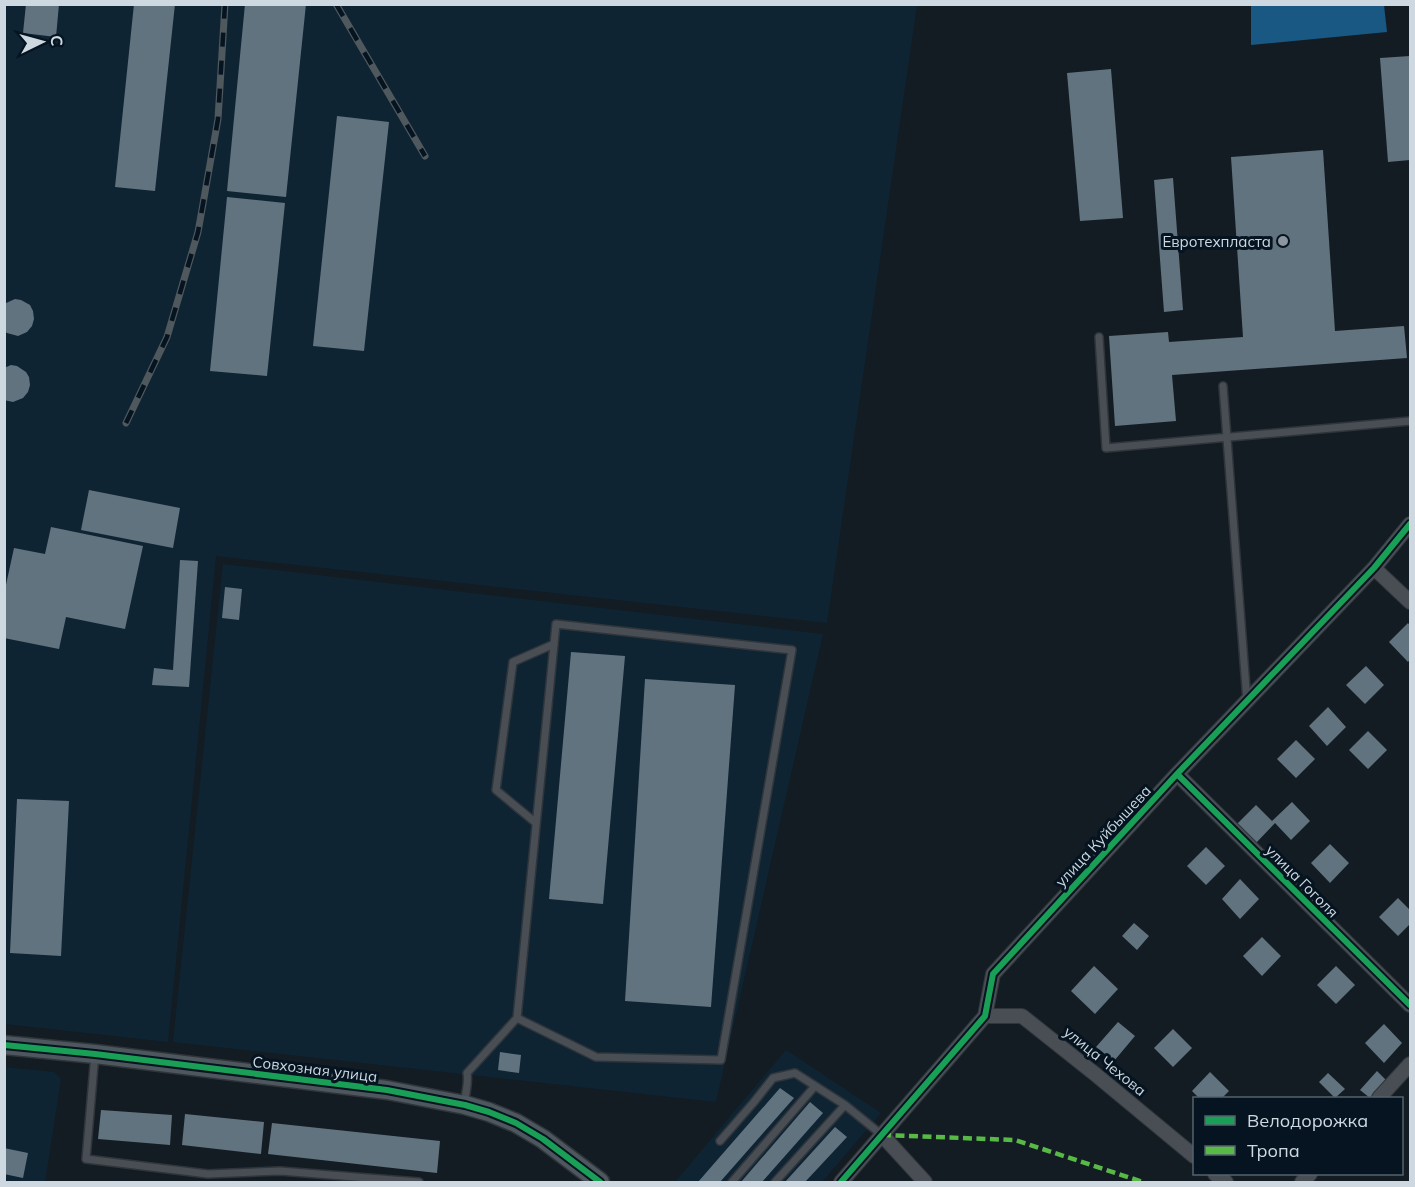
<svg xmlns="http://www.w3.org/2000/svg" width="1415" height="1187" font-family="Mulish,sans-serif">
<rect width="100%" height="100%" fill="#131c23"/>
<path fill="#0f2433" d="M 5,5 L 917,5 L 827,623 L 216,556 L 168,1042 L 5,1024 Z
M 223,564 L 823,634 L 716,1102 L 173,1042 Z
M 786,1050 L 881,1113 L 822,1182 L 675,1182 Z
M 4,1067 L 54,1072 L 61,1079 L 45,1182 L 5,1182 Z"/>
<path fill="#195882" d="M 1251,5 L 1384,5 L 1387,32 L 1251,45 Z"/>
<path fill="#627380" d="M 26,4 L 59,4 L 56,37 L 23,33 Z
M 134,4 L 175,4 L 155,191 L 115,187 Z
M 245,4 L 306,4 L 286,197 L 227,191 Z
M 1410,56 L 1410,160 L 1388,162 L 1380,58 Z
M 1111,69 L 1123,218 L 1080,221 L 1067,73 Z
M 337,116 L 389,122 L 364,351 L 313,346 Z
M 1323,150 L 1335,331 L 1404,326 L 1407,358 L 1172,375 L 1176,421 L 1115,426 L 1109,336 L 1168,332 L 1169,342 L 1243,337 L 1231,157 Z
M 1173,178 L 1183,310 L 1164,312 L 1154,180 Z
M 227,197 L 285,203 L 267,376 L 210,371 Z
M 15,299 L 21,300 L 30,305 L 33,311 L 34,319 L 32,326 L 27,332 L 18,336 L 7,333 L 4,331 L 4,304 Z
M 11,365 L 17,366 L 26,372 L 29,377 L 30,385 L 28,392 L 23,398 L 13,402 L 4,400 L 4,368 Z
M 89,490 L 180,508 L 173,548 L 81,530 Z
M 51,527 L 143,546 L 125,629 L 66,617 L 59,649 L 4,638 L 4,594 L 14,548 L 45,554 Z
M 180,560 L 198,561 L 189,687 L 152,685 L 154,668 L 173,670 Z
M 225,587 L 242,589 L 239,620 L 222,618 Z
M 1408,623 L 1410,626 L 1410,659 L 1408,662 L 1389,642 Z
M 571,652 L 625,656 L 603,904 L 549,899 Z
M 1366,666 L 1384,685 L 1365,704 L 1346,685 Z
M 645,679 L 735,685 L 711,1007 L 625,1001 Z
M 1328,707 L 1346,727 L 1327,746 L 1309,726 Z
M 1368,731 L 1387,750 L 1368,769 L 1349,750 Z
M 1296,740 L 1315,759 L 1296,778 L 1277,759 Z
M 17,799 L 69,801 L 61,956 L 10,953 Z
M 1292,802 L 1310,821 L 1291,840 L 1275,823 L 1256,843 L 1237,824 L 1256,805 L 1272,821 Z
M 1330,844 L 1349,863 L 1330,883 L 1311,863 Z
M 1206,847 L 1225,866 L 1206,885 L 1187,866 Z
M 1240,879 L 1259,899 L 1240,919 L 1222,899 Z
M 1398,898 L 1410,910 L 1410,924 L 1398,936 L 1379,917 Z
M 1134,923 L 1149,936 L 1137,950 L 1122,936 Z
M 1262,937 L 1281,956 L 1262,976 L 1243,956 Z
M 1094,966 L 1118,989 L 1095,1014 L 1071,991 Z
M 1336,966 L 1355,985 L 1336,1004 L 1317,985 Z
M 1118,1022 L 1135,1036 L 1114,1061 L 1096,1047 Z
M 1384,1024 L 1402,1043 L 1384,1063 L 1365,1043 Z
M 1173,1029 L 1192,1048 L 1173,1067 L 1154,1048 Z
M 500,1052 L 521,1055 L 519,1073 L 498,1070 Z
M 1377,1071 L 1388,1082 L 1373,1098 L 1370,1098 L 1360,1090 Z
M 1210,1072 L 1229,1091 L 1222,1098 L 1199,1098 L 1192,1091 Z
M 1328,1073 L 1345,1089 L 1335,1098 L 1319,1082 Z
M 780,1088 L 794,1098 L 720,1182 L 698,1182 Z
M 810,1102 L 823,1113 L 762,1182 L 741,1182 Z
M 101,1110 L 172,1115 L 170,1145 L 98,1139 Z
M 185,1114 L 264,1122 L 261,1154 L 182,1145 Z
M 272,1123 L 440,1141 L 437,1173 L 268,1154 Z
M 835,1127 L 847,1137 L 805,1182 L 785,1182 Z
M 4,1148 L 28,1153 L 23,1178 L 4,1174 Z"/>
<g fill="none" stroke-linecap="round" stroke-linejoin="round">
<g stroke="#2f353a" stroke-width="10">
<path id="lane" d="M 1099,337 L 1106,448 L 1410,421
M 1223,386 L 1247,701
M 536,823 L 496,790 L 513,662 L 554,644
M 95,1054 L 86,1159 L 208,1174 L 280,1171 L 419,1182
M 465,1103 C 465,1092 469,1084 467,1073 L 517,1018 L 596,1057 L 721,1060 L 792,650 L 556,624 L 517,1018
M 720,1141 L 754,1102 L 773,1078 L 795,1073 L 845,1105 L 882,1135
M 732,1182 L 815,1086
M 775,1182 L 845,1105"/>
</g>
<g stroke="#2f353a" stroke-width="16">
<path id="street" d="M 1374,568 L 1410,602
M 1177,774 L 1410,1005
M 985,1016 L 1022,1016 L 1095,1074 L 1194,1156
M 1379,1098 L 1410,1064
M 882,1135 L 925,1182
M 1215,1174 L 1226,1182
M 841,1182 L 985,1016 L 993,974 L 1177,774 L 1374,568 L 1410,524
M 1302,1182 L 1310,1174"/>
</g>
<g stroke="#2f353a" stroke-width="21">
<path id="secondary" d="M 4,1045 L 95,1054 L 387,1090 L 465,1105 L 489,1112 L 516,1123 L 543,1139 L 600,1182"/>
</g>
<use href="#lane" stroke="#484e53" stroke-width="7"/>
<use href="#street" stroke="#484e53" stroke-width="14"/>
<use href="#secondary" stroke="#4e575e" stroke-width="18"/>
<g stroke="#4f585c" stroke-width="7">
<path id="rail" d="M 336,4 L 425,156
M 126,423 L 167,337 L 198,232 L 218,119 L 225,4"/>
</g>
<use href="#rail" stroke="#051420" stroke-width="4.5" stroke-dasharray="14" stroke-linecap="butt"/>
<path stroke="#58b947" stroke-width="4.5" stroke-dasharray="9 4.5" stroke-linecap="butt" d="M 882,1135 L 1015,1140 L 1143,1182"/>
<g stroke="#051420" stroke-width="10">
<path id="cycleway" d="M 1177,774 L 1410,1005
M 4,1045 L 95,1054 L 387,1090 L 465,1105 L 489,1112 L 516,1123 L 543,1139 L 600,1182
M 841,1182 L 985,1016 L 993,974 L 1177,774 L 1374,568 L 1410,524"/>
</g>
<use href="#cycleway" stroke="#1a9f57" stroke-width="6"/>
</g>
<circle fill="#8c969e" stroke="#051420" stroke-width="2" cx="1283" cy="241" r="6"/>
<g text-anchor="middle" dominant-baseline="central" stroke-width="6" stroke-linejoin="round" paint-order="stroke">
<g font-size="15" fill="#cdd8e0" stroke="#051420" text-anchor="end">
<text x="1271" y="241">Евротехпласта</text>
</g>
<g font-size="15" fill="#cdd8e0" stroke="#051420">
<text transform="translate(1103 836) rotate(-47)">улица Куйбышева</text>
<text transform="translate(1302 881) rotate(45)">улица Гоголя</text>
<text transform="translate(1105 1061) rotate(39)">улица Чехова</text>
<text transform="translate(315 1069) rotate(7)">Совхозная улица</text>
</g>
</g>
<rect width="1415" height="1187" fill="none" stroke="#cdd8e0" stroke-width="12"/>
<rect x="1193" y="1097" width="210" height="78" fill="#051420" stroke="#55626d" stroke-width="1.5"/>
<rect x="1205" y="1116" width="30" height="9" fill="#1a9f57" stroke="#55626d" stroke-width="1.5"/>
<text x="1247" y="1127" font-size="18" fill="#cdd8e0">Велодорожка</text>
<rect x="1205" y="1146" width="30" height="9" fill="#58b947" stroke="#55626d" stroke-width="1.5"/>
<text x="1247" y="1157" font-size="18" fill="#cdd8e0">Тропа</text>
<g transform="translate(42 42) rotate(85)" stroke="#051420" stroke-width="4.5" paint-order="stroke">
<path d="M0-4.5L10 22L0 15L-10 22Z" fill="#cdd8e0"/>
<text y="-9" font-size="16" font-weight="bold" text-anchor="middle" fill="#cdd8e0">С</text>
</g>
</svg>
